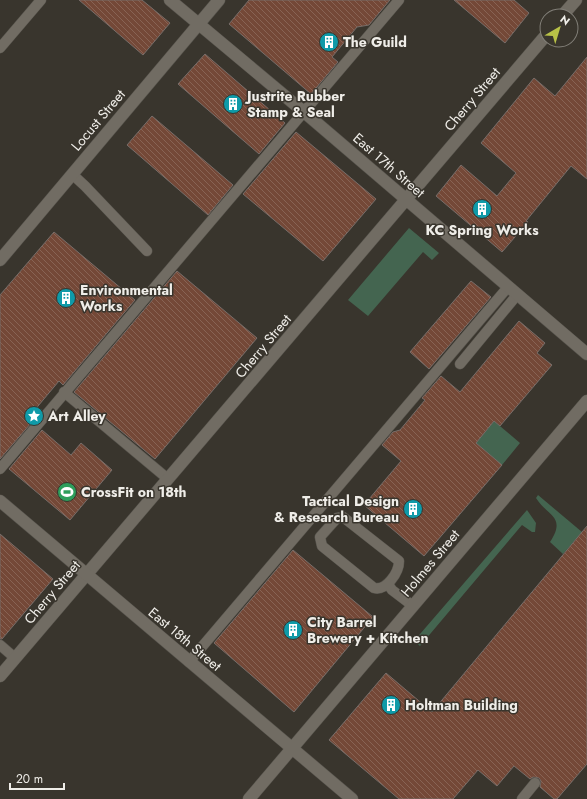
<svg xmlns="http://www.w3.org/2000/svg" width="587" height="799" font-family="Jost,sans-serif">
<defs>
<pattern id="building-back-hatch" width="6" height="6" patternUnits="userSpaceOnUse"><rect width="6" height="6" fill="#744837"/><path d="M-1 5l2 2M0 0l6 6M5-1l2 2" fill="none" stroke="#886354"/></pattern>
</defs>
<rect width="100%" height="100%" fill="#39352d"/>
<path fill="#446550" d="M 409,228 L 439,253 L 432,260 L 423,252 L 368,316 L 348,300 Z
M 494,421 L 520,443 L 502,465 L 476,443 Z
M 538,495 L 582,532 L 563,554 L 550,542 C 567,516 547,516 536,498 Z
M 527,510 L 536,523 L 535,532 L 532,532 L 522,525 L 420,646 L 414,641 Z"/>
<path fill="url(#building-back-hatch)" stroke="#776d69" d="M 79,0 L 142,0 L 170,23 L 143,55 Z
M 249,0 L 390,0 L 369,25 L 357,27 L 332,57 L 338,62 L 311,94 L 229,24 Z
M 454,0 L 514,0 L 529,13 L 505,43 Z
M 205,54 L 285,123 L 259,154 L 178,84 Z
M 587,57 L 587,179 L 571,166 L 526,221 L 528,222 L 502,252 L 436,196 L 461,165 L 497,196 L 516,173 L 481,143 L 534,78 L 555,96 Z
M 152,116 L 233,185 L 208,215 L 127,145 Z
M 296,132 L 376,199 L 323,261 L 243,194 Z
M 54,232 L 135,300 L 63,385 L 59,381 L 28,418 L 32,422 L 0,459 L 0,295 Z
M 177,271 L 257,338 L 155,459 L 74,392 Z
M 471,281 L 491,297 L 429,369 L 410,352 Z
M 519,321 L 545,343 L 537,353 L 552,365 L 500,426 L 494,421 L 476,443 L 502,465 L 424,556 L 364,505 L 401,461 L 382,445 L 393,432 L 400,430 L 425,400 L 422,398 L 441,376 L 460,392 Z
M 42,430 L 71,455 L 81,443 L 112,470 L 70,520 L 9,469 Z
M 587,526 L 587,764 L 557,799 L 554,799 L 540,787 L 541,781 L 539,778 L 533,777 L 530,779 L 514,766 L 497,786 L 478,770 L 453,799 L 399,799 L 329,740 L 386,673 L 432,712 Z
M 0,534 L 53,579 L 2,639 L 0,639 Z
M 293,550 L 373,617 L 294,712 L 214,643 Z"/>
<g fill="none" stroke-linecap="round" stroke-linejoin="round">
<g stroke="#56534c" stroke-width="11">
<path id="lane" d="M 0,48 L 41,0
M 72,174 L 85,186 L 147,251
M 460,364 L 517,295
M 64,392 L 168,479
M 0,469 L 399,0
M 343,517 L 399,561 C 399,573 386,591 374,588 L 322,546 L 320,537 L 337,518 Z
M 388,584 L 392,590 L 413,606
M 0,645 L 15,658
M 189,662 L 508,287
M 522,799 L 535,783"/>
</g>
<g stroke="#56534c" stroke-width="13">
<path id="street" d="M 170,0 L 304,112 L 587,354
M 562,16 L 576,0
M 0,260 L 219,0
M 0,676 L 547,34"/>
</g>
<g stroke="#56534c" stroke-width="13">
<path id="secondary" d="M 0,501 L 352,799
M 249,799 L 587,401"/>
</g>
<use href="#lane" stroke="#716c63" stroke-width="10"/>
<use href="#street" stroke="#716c63" stroke-width="12"/>
<use href="#secondary" stroke="#716c63" stroke-width="12"/>
</g>
<defs>
<g id="building-disc" transform="scale(1)"><circle r="9.5" fill="#0f9aa8" stroke="#39352d"/><path d="M-4-6H4V6H1V3H-1V6H-4ZM-2.5-4.3h1.7v1.8h-1.7ZM.8-4.3h1.7v1.8H.8ZM-2.5-1h1.7V.8h-1.7ZM.8-1h1.7V.8H.8Z" fill="#fff"/></g>
<g id="sight-disc" transform="scale(1)"><circle r="9.5" fill="#0f9aa8" stroke="#39352d"/><path d="M0-6L1.8-2.2L6-1.7L2.9 1.2L3.7 5.4L0 3.3L-3.7 5.4L-2.9 1.2L-6-1.7L-1.8-2.2Z" fill="#fff"/></g>
<g id="stadium-disc" transform="scale(1)"><circle r="9.5" fill="#2e9e5b" stroke="#39352d"/><path d="M0-5a6.5 5 0 1 0 0 10a6.5 5 0 1 0 0-10ZM-3.5-1.8h7v3.6h-7Z" fill="#fff"/></g>
</defs>
<g fill-rule="evenodd">
<use href="#building-disc" x="329" y="42"/>
<use href="#building-disc" x="233" y="104"/>
<use href="#building-disc" x="482" y="209"/>
<use href="#building-disc" x="66" y="298"/>
<use href="#sight-disc" x="34" y="416"/>
<use href="#stadium-disc" x="67" y="492"/>
<use href="#building-disc" x="413" y="509"/>
<use href="#building-disc" x="293" y="630"/>
<use href="#building-disc" x="391" y="705"/>
</g>
<g text-anchor="middle" dominant-baseline="central" stroke-width="3" stroke-linejoin="round" paint-order="stroke">
<g font-size="14" font-weight="bold" fill="#efede8" stroke="#39352d" text-anchor="start">
<text x="343" y="42">The Guild</text>
<text x="247" y="96">Justrite Rubber<tspan x="247" dy="16">Stamp &amp; Seal</tspan></text>
<text x="482" y="230" text-anchor="middle">KC Spring Works</text>
<text x="80" y="290">Environmental<tspan x="80" dy="16">Works</tspan></text>
<text x="48" y="416">Art Alley</text>
<text x="81" y="492">CrossFit on 18th</text>
<text x="399" y="501" text-anchor="end">Tactical Design<tspan x="399" dy="16">&amp; Research Bureau</tspan></text>
<text x="307" y="622">City Barrel<tspan x="307" dy="16">Brewery + Kitchen</tspan></text>
<text x="405" y="705">Holtman Building</text>
</g>
<g font-size="14" fill="#efede8" stroke="#39352d">
<text transform="translate(472 99) rotate(-50)">Cherry Street</text>
<text transform="translate(98 120) rotate(-50)">Locust Street</text>
<text transform="translate(389 165) rotate(41)">East 17th Street</text>
<text transform="translate(263 346) rotate(-50)">Cherry Street</text>
<text transform="translate(430 563) rotate(-50)">Holmes Street</text>
<text transform="translate(52 592) rotate(-50)">Cherry Street</text>
<text transform="translate(185 639) rotate(40)">East 18th Street</text>
</g>
</g>
<g transform="translate(559 28) rotate(38)"><circle r="19" fill="#39352d" stroke="#827f78"/>
<path d="M0-3L7 15L0 10L-7 15Z" fill="#b8c147"/>
<text y="-6" font-size="11" font-weight="bold" text-anchor="middle" fill="#efede8">N</text>
</g>
<path d="M10 783v6h54v-6" fill="none" stroke="#efede8" stroke-width="2"/>
<text x="16" y="783" font-size="12" fill="#efede8" stroke="#39352d" stroke-width="3" paint-order="stroke">20 m</text>
</svg>
